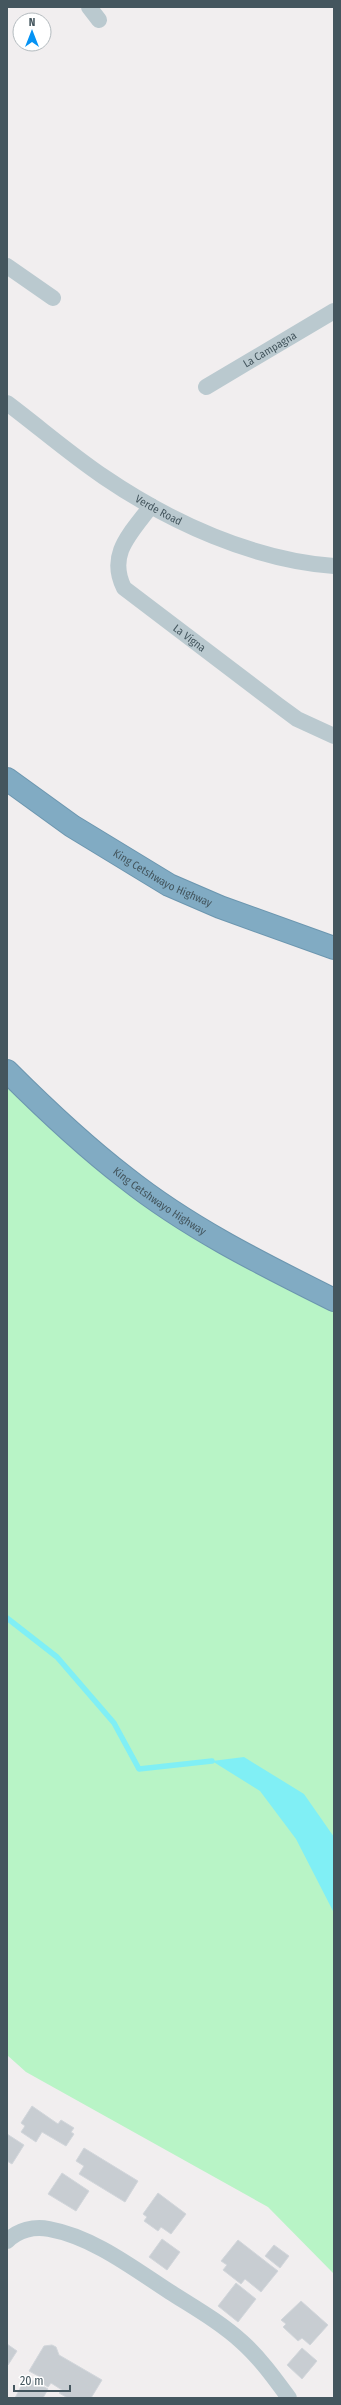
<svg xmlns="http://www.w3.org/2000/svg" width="341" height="2405" font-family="'Fira Sans Condensed',sans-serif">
<rect width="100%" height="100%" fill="#f1eeef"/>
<path fill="#b8f4c6" d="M 7,1071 L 126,1179 L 334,1300 L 334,2274 L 268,2207 L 26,2072 L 7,2055 Z"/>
<path fill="#80eff5" d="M 244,1757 L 304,1794 L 334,1837 L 334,1913 L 296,1839 L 260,1791 L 212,1761 Z"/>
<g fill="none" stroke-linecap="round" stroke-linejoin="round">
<path stroke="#80eff5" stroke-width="5.5" d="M 7,1618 L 57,1657 L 114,1723 L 139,1769 L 212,1761"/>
</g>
<path fill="#c8cdd2" stroke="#d2d6db" d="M 32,2106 L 58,2124 L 61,2120 L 74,2128 L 71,2132 L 74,2134 L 66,2146 L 42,2132 L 36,2142 L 21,2132 L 25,2126 L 21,2123 Z
M 7,2134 L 24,2145 L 12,2164 L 7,2161 Z
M 84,2148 L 138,2181 L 125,2202 L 79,2174 L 84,2166 L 76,2161 Z
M 62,2173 L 89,2191 L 76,2211 L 48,2194 Z
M 158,2193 L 186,2214 L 171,2234 L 161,2227 L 158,2231 L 144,2221 L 147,2217 L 143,2214 Z
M 162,2239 L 180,2252 L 167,2270 L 149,2257 Z
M 238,2240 L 278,2271 L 261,2292 L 245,2279 L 241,2284 L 223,2270 L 227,2265 L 221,2261 Z
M 274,2245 L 289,2256 L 280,2268 L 265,2256 Z
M 236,2283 L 256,2299 L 238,2322 L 218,2306 Z
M 301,2301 L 328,2325 L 310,2345 L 302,2338 L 298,2341 L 283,2327 L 286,2324 L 281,2320 Z
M 7,2344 L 17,2351 L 8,2365 L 7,2364 Z
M 52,2345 L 56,2347 L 59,2355 L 102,2380 L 91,2398 L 68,2398 L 59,2393 L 62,2390 L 51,2383 L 48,2387 L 40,2382 L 42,2378 L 29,2371 L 44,2346 Z
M 302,2348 L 317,2361 L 302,2379 L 287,2365 Z
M 26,2377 L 48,2389 L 43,2398 L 15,2398 Z"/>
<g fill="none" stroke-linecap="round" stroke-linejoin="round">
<g stroke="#6c96af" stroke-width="24">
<g id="highway">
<path id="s4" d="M 7,779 L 72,826 L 169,885 L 220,907 L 334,948"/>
<path id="s5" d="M 7,1071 C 45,1109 83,1145 126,1178 C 189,1228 262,1264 334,1300"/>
</g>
</g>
<g stroke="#bac9cf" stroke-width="16">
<path d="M 89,7 L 99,20"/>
<path d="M 7,266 L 53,298"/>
<path id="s1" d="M 206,387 L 334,311"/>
<path id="s2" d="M 7,403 C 39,427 70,454 104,477 C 170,522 253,560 334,566"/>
<path id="s3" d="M 151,506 C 131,533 107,554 124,588 L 278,705 L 297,719 L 334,736"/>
<path d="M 7,2241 C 18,2230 34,2226 49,2229 C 93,2237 133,2268 170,2292 C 195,2308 220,2322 242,2342 C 260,2358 275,2379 289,2398"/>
</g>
<use href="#highway" stroke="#81abc3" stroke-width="22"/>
</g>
<g text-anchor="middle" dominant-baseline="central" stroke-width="3.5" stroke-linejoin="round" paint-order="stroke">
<g font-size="11" fill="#44565e" stroke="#fff">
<text stroke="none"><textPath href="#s1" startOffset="74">La Campagna</textPath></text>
<text stroke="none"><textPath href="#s2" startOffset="186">Verde Road</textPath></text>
<text stroke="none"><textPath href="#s3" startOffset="175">La Vigna</textPath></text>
<text stroke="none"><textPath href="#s4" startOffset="185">King Cetshwayo Highway</textPath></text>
<text stroke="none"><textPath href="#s5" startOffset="201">King Cetshwayo Highway</textPath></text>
</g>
</g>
<rect width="341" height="2405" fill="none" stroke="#44565e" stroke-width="16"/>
<g transform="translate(32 32)"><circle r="19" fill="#ffffff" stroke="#b4bbbf"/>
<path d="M0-3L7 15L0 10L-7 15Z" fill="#0593f4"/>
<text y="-6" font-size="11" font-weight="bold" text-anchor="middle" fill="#44565e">N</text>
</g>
<path d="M14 2385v6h56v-6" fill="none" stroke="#44565e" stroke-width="2"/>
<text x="20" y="2385" font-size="12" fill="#44565e" stroke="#ffffff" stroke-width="3" paint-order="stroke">20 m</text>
</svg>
